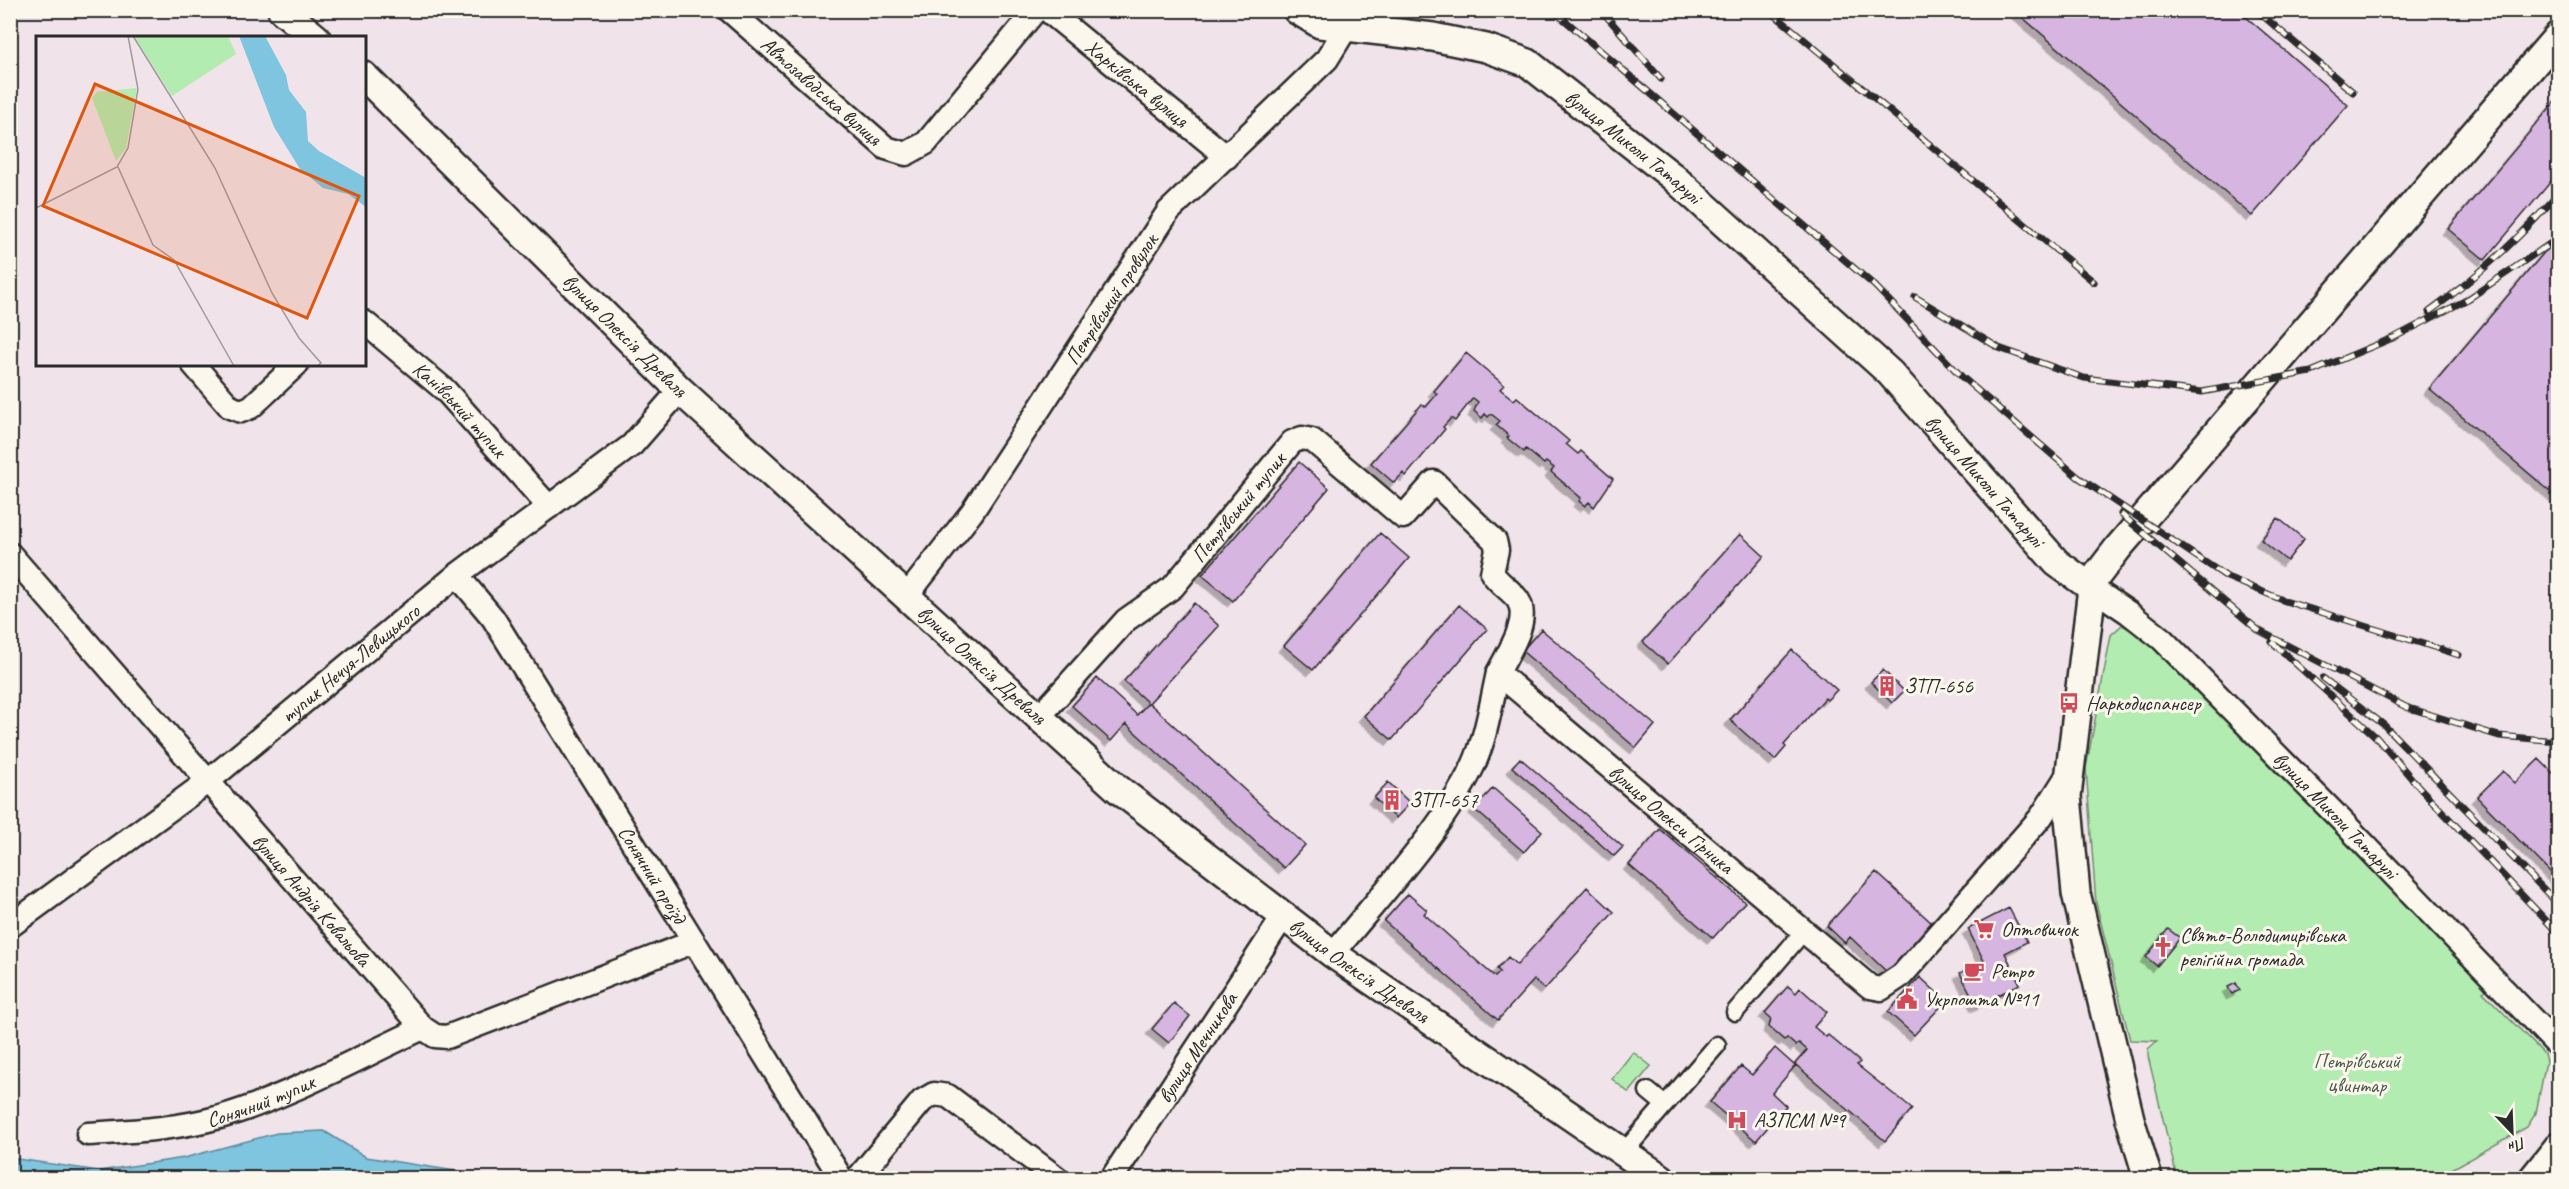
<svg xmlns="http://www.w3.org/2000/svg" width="2569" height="1189" font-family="Caveat,sans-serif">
<defs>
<filter id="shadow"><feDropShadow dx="-5.5" dy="5.5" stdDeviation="0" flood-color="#0004"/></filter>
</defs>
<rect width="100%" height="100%" fill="#f0e3e9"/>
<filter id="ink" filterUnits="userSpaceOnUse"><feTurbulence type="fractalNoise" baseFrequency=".0167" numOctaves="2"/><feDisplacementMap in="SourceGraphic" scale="12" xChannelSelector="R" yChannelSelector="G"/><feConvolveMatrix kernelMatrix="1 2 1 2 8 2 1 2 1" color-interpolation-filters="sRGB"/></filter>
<g filter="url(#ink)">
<path fill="#b3ecb0" stroke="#6f8c6e" stroke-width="1.5" d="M 2122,625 L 2142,636 L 2491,981 L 2490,987 L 2483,992 L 2544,1054 L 2546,1061 L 2536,1113 L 2527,1127 L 2436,1178 L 2177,1178 L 2148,1056 L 2148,1049 L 2157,1041 L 2130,1040 L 2096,903 L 2086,768 L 2111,635 Z
M 1633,1052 L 1651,1066 L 1629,1093 L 1612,1079 Z"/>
<path fill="#7fc5e0" stroke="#5d8798" stroke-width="1.5" d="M 324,1131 L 366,1157 L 462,1172 L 483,1178 L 11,1178 L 11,1158 L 99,1171 L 184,1158 L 277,1133 Z"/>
<path fill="#d6b5e1" stroke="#2b2b2b" stroke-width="1.5" filter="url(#shadow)" d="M 2014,10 L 2238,10 L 2348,105 L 2252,216 Z
M 2558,98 L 2558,173 L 2485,260 L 2448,229 Z
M 2558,236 L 2558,498 L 2429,389 Z
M 1466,353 L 1504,385 L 1500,389 L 1514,400 L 1517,397 L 1569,441 L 1566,444 L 1578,454 L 1581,451 L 1613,479 L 1594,507 L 1589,502 L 1585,506 L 1579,501 L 1581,498 L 1551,472 L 1554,468 L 1546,462 L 1544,464 L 1526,449 L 1524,452 L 1507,438 L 1509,436 L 1496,425 L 1500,421 L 1491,414 L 1488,417 L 1485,414 L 1482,418 L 1474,411 L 1478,402 L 1473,398 L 1455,421 L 1451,418 L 1443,427 L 1445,429 L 1406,476 L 1403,473 L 1394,483 L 1371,463 L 1422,404 L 1426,407 L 1437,394 L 1434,391 Z
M 1299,462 L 1329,488 L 1233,601 L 1202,575 Z
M 2278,518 L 2304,539 L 2287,561 L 2261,540 Z
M 1380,533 L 1409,558 L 1313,670 L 1284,646 Z
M 1740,534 L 1764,556 L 1668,664 L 1643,642 Z
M 1194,603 L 1219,626 L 1149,703 L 1305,845 L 1284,868 L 1126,724 L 1111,741 L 1072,706 L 1097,678 L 1137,715 L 1148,703 L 1124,681 Z
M 1459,605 L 1487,629 L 1392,740 L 1364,716 Z
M 1541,629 L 1655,725 L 1636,748 L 1522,651 Z
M 1792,650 L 1837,690 L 1827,700 L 1825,698 L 1784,745 L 1786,747 L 1775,760 L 1730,720 Z
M 1883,670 L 1904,691 L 1892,703 L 1871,682 Z
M 1520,758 L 1623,847 L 1614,856 L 1512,767 Z
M 2539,759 L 2558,778 L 2558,880 L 2477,797 L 2503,771 L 2515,783 Z
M 1388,782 L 1410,803 L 1396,818 L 1374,798 Z
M 1493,788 L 1542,831 L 1524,852 L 1474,809 Z
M 1660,829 L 1745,902 L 1713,938 L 1629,865 Z
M 1876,872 L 1933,924 L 1888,973 L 1850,937 L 1845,943 L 1827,926 Z
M 1587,887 L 1614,912 L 1545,989 L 1534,980 L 1498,1020 L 1384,921 L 1408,894 L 1427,910 L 1424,914 L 1495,977 L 1500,972 L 1497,969 L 1508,957 L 1517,965 Z
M 2009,908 L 2027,942 L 2005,953 L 2020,984 L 1977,1006 L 1960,973 L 1984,961 L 1968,929 Z
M 2168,929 L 2180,938 L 2157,966 L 2146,957 Z
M 1920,977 L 1946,1001 L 1914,1035 L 1888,1012 Z
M 2236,983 L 2240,990 L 2232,994 L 2228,987 Z
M 1788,986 L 1796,993 L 1800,988 L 1827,1012 L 1814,1027 L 1826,1037 L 1828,1035 L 1860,1062 L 1857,1065 L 1912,1109 L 1885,1141 L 1796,1065 L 1772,1093 L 1786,1106 L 1756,1141 L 1710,1102 L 1741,1066 L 1752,1075 L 1775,1048 L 1794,1065 L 1807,1050 L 1799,1043 L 1796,1046 L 1787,1038 L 1784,1040 L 1769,1027 L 1771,1018 L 1765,1013 Z
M 1174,1003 L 1190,1016 L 1169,1043 L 1152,1029 Z"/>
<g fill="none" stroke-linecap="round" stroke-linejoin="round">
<g stroke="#2b2b2b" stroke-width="21">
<path id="pedestrian" d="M 1735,1012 L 1803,932
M 1648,1091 L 1665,1105
M 1623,1153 L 1717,1045"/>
</g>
<g stroke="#2b2b2b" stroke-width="27">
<g id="minor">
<path id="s1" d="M 729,10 L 886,148 L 906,154 L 926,143 L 1036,10"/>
<path id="s2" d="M 1047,10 L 1227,157"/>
<path id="s3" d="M 364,322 L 445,390 L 549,507"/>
<path d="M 193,364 L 230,407 L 241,411 L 251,407 L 297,364"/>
<path id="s4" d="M 10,554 L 423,1028 L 435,1036 L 447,1037 L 693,942"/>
<path id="s5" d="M 457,575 L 493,618 L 841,1178"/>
<path id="s6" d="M 2092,588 L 2129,613 L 2162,639 L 2343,822 L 2558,1046"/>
<path id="s7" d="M 906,597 L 972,512 L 1168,212 L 1327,59 L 1346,28"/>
<path id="s8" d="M 1039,717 L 1126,620 L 1173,587 L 1292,442 L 1302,438 L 1312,440 L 1403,517 L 1434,482 L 1495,541 L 1497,550 L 1492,573 C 1499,584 1511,590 1518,600 C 1531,621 1507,654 1498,673"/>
<path id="s9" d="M 10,926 L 207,782 L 457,575 L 632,445 L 680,390"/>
<path id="s10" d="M 1333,954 C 1377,899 1443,829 1473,766 C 1486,738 1491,704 1498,673 L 1870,987 L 1881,989 L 1902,975 L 2041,817 L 2067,776"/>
<path id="s11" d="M 88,1134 C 133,1131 177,1129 220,1117 C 286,1098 360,1057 423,1028"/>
<path d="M 858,1178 L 922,1101 L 934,1094 L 948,1096 L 1057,1178"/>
<path id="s12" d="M 1112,1178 L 1283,917"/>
<path d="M 2530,1178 L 2558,1143"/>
</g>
</g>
<g stroke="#2b2b2b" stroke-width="32">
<g id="tertiary">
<path d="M 282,10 L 316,38"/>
<path id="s13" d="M 1297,10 L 1320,24 L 1433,37 L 1486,48 L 1528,63 L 1673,177 L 1890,373 L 2057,563 L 2092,588"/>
<path id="s14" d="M 364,76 L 680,390 L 1118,789 L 1333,954 L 1661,1178"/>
<path d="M 2148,1178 L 2130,1119 L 2076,893 L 2067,796 L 2092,588 L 2095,578 L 2118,548 L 2558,36"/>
</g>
</g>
<use href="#pedestrian" stroke="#fbf7ec" stroke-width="16"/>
<use href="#minor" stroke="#fbf7ec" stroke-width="22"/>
<use href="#tertiary" stroke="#fbf7ec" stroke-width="27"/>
<g stroke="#2b2b2b" stroke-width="7">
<path id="rail" d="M 1553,10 L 1875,286 L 1962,377 L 2078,477 L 2227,577 L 2285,601 L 2459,655
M 1601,10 L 1661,79
M 1769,10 L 2094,282
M 2256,10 L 2353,92
M 1915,297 L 1999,348 L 2084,378 L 2202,392 L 2311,372 L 2395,337 L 2468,299 L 2554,241
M 2429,312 C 2476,278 2520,238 2558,194
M 2121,514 L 2258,630 L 2406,707 L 2499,736 L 2558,741
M 2272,642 L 2376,737 L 2419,787 L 2558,933
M 2323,678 L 2384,725 L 2558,904"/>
</g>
<use href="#rail" stroke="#fbf7ec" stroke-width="4.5" stroke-dasharray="14" stroke-linecap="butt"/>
</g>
</g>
<defs>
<g id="building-bare" transform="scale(1.62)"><path d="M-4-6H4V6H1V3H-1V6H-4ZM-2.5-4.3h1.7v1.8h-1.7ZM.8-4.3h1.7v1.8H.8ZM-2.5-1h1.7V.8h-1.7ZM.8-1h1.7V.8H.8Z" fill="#d1495b" stroke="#fbf7ec" stroke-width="2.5" paint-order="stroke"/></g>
<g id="bus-bare" transform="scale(1.62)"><path d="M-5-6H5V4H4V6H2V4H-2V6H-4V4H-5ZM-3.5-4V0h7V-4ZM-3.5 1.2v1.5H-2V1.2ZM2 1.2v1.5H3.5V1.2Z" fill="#d1495b" stroke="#fbf7ec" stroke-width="2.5" paint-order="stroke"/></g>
<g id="supermarket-bare" transform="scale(1.62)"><path d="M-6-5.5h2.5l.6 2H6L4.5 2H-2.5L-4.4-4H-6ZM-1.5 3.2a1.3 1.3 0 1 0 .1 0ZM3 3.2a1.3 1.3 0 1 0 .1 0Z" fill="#d1495b" stroke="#fbf7ec" stroke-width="2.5" paint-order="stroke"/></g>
<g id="church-bare" transform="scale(1.62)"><path d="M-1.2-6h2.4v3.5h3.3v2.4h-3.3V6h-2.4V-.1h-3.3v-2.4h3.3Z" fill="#d1495b" stroke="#fbf7ec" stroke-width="2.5" paint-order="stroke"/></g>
<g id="cafe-bare" transform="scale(1.62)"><path d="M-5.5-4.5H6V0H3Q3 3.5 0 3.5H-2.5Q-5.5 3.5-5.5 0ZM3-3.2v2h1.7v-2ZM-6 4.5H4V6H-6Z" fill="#d1495b" stroke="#fbf7ec" stroke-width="2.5" paint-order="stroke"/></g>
<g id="civic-bare" transform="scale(1.62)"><path d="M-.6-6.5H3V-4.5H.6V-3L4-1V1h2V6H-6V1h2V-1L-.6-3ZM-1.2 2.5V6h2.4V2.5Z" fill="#d1495b" stroke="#fbf7ec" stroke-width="2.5" paint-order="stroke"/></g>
<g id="hospital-bare" transform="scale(1.62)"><path d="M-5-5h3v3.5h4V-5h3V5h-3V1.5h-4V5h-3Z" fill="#d1495b" stroke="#fbf7ec" stroke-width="2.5" paint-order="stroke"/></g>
</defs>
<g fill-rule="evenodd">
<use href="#building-bare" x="1887" y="686"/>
<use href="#bus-bare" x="2069" y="703"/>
<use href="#building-bare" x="1392" y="800"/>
<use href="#supermarket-bare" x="1984" y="929"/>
<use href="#church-bare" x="2163" y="947"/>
<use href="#cafe-bare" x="1974" y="971"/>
<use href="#civic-bare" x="1907" y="999"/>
<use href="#hospital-bare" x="1737" y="1120"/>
</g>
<g text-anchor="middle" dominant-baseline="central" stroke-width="6" stroke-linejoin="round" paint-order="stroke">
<g font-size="21" fill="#2b2b2b" stroke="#fbf7ec">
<text stroke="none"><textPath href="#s2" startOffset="116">Харківська вулиця</textPath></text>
<text stroke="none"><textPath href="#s1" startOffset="123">Автозаводська вулиця</textPath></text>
<text stroke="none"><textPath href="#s13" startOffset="374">вулиця Миколи Татарулі</textPath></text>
<text stroke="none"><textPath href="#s7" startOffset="362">Петрівський провулок</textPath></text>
<text stroke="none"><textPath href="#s14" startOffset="368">вулиця Олексія Древаля</textPath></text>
<text stroke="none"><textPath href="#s3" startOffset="130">Канівський тупик</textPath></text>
<text stroke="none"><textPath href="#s13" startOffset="860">вулиця Миколи Татарулі</textPath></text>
<text stroke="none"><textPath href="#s8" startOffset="291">Петрівський тупик</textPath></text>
<text stroke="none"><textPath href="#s9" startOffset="430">тупик Нечуя-Левицького</textPath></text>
<text stroke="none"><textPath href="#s14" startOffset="854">вулиця Олексія Древаля</textPath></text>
<text stroke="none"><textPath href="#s6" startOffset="334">вулиця Миколи Татарулі</textPath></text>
<text stroke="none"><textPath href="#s10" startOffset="558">вулиця Олекси Гірника</textPath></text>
<text stroke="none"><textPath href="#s5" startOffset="358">Сонячний проїзд</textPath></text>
<text stroke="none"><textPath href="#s4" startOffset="459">вулиця Андрія Ковальова</textPath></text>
<text stroke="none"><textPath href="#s14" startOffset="1340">вулиця Олексія Древаля</textPath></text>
<text stroke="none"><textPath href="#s12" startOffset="156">вулиця Мечникова</textPath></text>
<text stroke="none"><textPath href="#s11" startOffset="177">Сонячний тупик</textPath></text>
</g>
<g font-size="21" fill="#2b2b2b" stroke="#fbf7ec" text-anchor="start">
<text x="1904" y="686">ЗТП-656</text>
<text x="2086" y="703">Наркодиспансер</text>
<text x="1409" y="800">ЗТП-657</text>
<text x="2001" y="929">Оптовичок</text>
<text x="2180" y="935">Свято-Володимирівська<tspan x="2180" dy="24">релігійна громада</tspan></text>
<text x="1991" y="971">Ретро</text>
<text x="1924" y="999">Укрпошта №11</text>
<text x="1754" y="1120">АЗПСМ №9</text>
</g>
<g font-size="21" fill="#4d5b4c" stroke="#fbf7ec">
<text x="2357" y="1061">Петрівський<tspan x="2357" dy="24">цвинтар</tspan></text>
</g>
</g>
<g transform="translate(36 36)">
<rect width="330" height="330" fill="#f0e3e9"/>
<path d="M 98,0 L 192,0 L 200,18 L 136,60 ZM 101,52 L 90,112 L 80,125 L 56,62 L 61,56 Z" fill="#b3ecb0"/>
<path d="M 203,0 L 229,0 L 250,39 L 253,54 L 270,76 L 272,105 L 283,115 L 330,142 L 330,171 L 312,158 L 287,152 L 264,133 L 238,91 Z" fill="#7fc5e0"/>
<path fill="none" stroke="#a1999d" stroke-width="1.5" d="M 97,0 L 179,132 L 236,257 L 263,302 L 285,327 L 281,330M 82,131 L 117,209 L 138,224 L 198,330M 0,172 L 81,131 L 92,112 L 102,53 L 92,0"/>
<path fill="#df570e" fill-opacity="0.15" stroke="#df570e" stroke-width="3" d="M 59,48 L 323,160 L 271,282 L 7,170 Z"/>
<rect width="330" height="330" fill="none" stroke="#2b2b2b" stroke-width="3"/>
</g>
<rect width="2569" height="1189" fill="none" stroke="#fbf7ec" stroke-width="36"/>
<rect x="18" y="18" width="2533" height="1153" fill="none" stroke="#2b2b2b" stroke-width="2" filter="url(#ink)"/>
<g transform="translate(2512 1132) rotate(157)" stroke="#fbf7ec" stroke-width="4.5" paint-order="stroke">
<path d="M0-4.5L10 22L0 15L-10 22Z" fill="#2b2b2b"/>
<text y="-9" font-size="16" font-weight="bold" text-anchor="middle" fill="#2b2b2b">Пн</text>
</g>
</svg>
